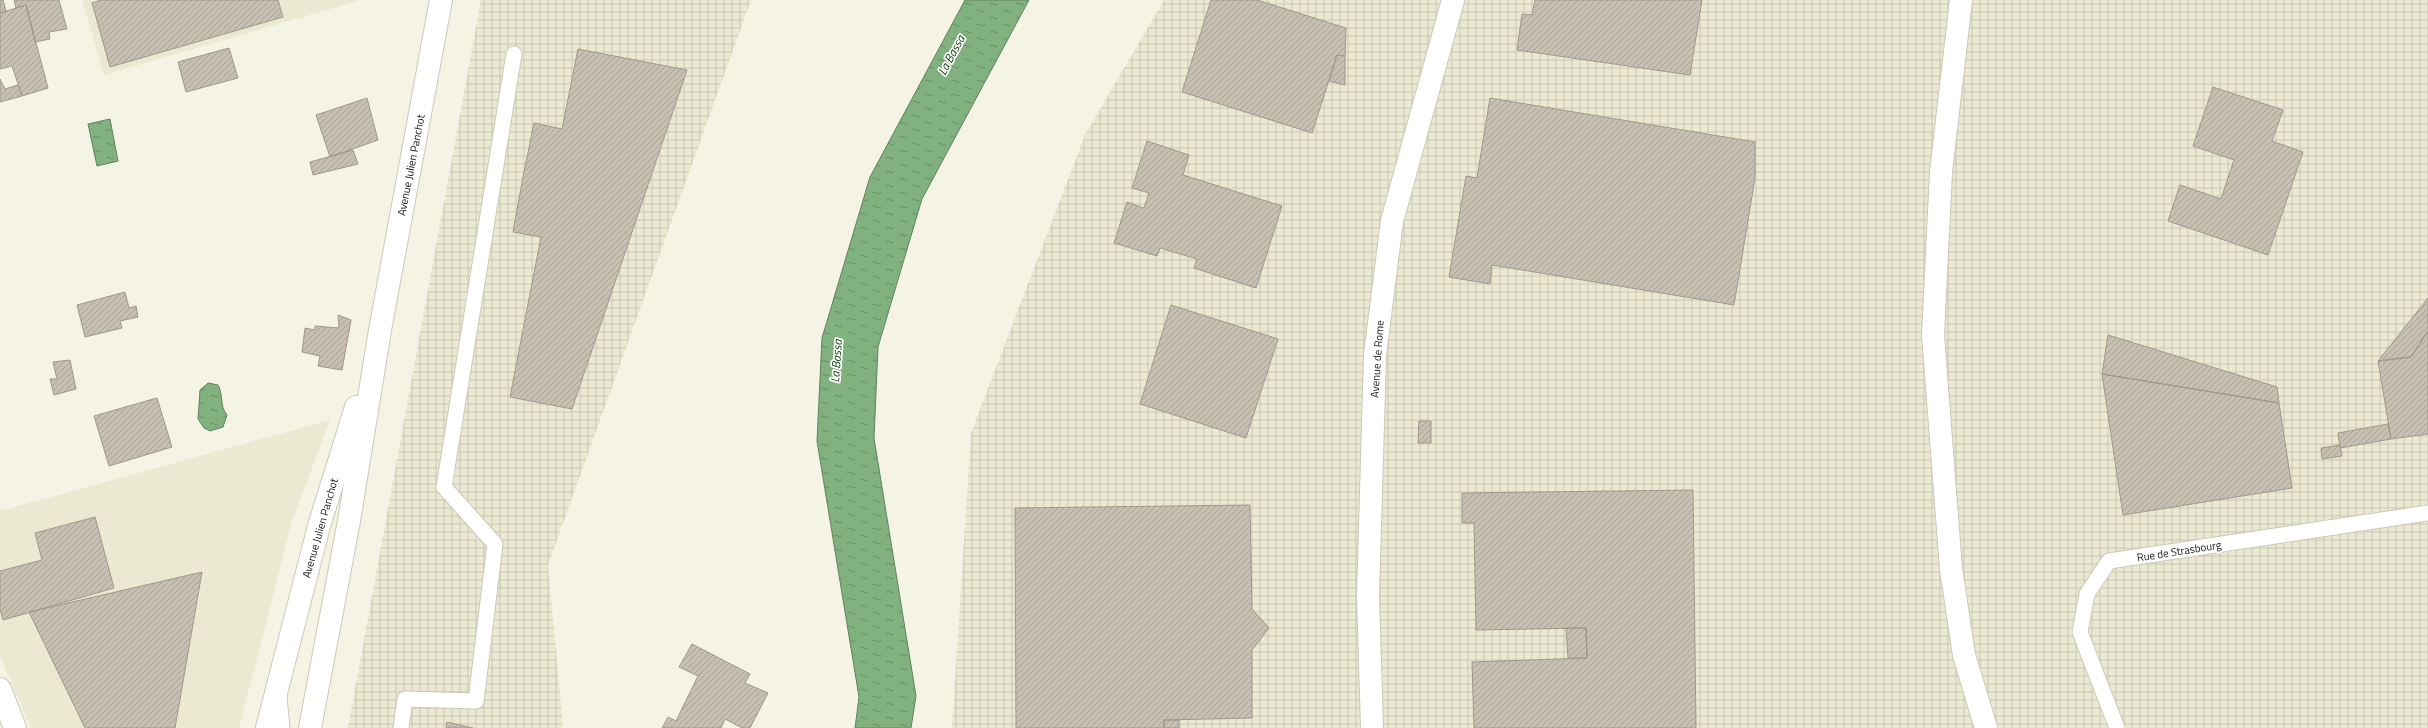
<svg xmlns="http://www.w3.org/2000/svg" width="2428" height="728" font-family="'Titillium Web',sans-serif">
<defs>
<pattern id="industrial-grid" width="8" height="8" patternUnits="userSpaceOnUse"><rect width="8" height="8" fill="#ebe9d2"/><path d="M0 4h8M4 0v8" fill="none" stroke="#c9c7b3"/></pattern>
<pattern id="water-ripples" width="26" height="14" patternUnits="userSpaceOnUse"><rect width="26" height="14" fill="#81b17f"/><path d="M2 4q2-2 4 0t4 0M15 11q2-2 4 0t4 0" fill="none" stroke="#688f67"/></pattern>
<pattern id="building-hatch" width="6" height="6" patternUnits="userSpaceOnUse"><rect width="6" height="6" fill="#c7c0b2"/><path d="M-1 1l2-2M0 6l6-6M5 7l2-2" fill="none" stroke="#aaa498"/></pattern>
</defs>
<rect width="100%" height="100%" fill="#f5f4e4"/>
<path fill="#ebe9d2" d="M 82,0 L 361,0 L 104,75 Z
M 330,420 L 293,518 L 239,728 L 31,728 L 0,656 L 0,511 Z"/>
<path fill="url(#industrial-grid)" d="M 481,0 L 751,0 L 548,565 L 563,728 L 348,728 Z
M 1164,0 L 2428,0 L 2428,728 L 952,728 L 971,433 L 1085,135 Z"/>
<path fill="url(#water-ripples)" stroke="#61825e" d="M 965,0 L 1029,0 L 922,199 L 878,347 L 874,438 L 916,696 L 911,728 L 855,728 L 859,697 L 817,441 L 822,338 L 870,177 Z
M 110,119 L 118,161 L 97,166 L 88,124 Z
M 208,383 L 218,385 C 224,396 219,405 227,415 L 223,427 L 210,431 L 204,428 L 198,419 L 200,390 Z"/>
<path fill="url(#building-hatch)" stroke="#9e988a" d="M 0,0 L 3,0 L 6,11 L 0,13 Z
M 14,0 L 59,0 L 67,29 L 49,32 L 50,39 L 35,42 L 26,5 L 16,8 Z
M 101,0 L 278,0 L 283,17 L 110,67 L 92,3 Z
M 1211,0 L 1257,0 L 1346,28 L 1345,56 L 1337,55 L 1312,133 L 1182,92 Z
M 1535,0 L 1702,0 L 1690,75 L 1517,50 L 1522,14 L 1532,15 Z
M 26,5 L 48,88 L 22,96 L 12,66 L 0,69 L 0,13 Z
M 229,48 L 238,78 L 186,92 L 178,62 Z
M 578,49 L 687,70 L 572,409 L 510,397 L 541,237 L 513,232 L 523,177 L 534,123 L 562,129 Z
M 1337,55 L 1345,56 L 1345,85 L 1329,81 Z
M 0,79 L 5,89 L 18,85 L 22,96 L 0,102 Z
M 2213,87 L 2283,110 L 2272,141 L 2303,152 L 2268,255 L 2168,221 L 2180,185 L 2221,199 L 2234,160 L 2193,146 Z
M 367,98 L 378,140 L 330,157 L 316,115 Z
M 1490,98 L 1755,142 L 1755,178 L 1734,305 L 1492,265 L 1490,284 L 1449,277 L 1466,176 L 1477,178 Z
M 1147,141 L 1189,155 L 1183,175 L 1282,206 L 1256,288 L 1194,268 L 1197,259 L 1160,248 L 1157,256 L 1114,243 L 1127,202 L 1144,208 L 1149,193 L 1132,188 Z
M 353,150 L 358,164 L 313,175 L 310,162 Z
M 125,292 L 129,308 L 136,306 L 138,317 L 120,321 L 122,328 L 85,337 L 77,305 Z
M 2428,298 L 2428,331 L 2411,357 L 2378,361 Z
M 1171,305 L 1278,339 L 1246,438 L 1140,404 Z
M 338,315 L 351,320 L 342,370 L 318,366 L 320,356 L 302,352 L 305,328 L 315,330 L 315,326 L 339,328 Z
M 2428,331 L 2428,434 L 2391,439 L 2378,361 L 2411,357 Z
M 2108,335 L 2277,387 L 2279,403 L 2102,374 Z
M 70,360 L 76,389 L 54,395 L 50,379 L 57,379 L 53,362 Z
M 2102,374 L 2279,403 L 2292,488 L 2123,515 Z
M 157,398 L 172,447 L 109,466 L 94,416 Z
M 1419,421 L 1431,421 L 1431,443 L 1418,443 Z
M 2388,424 L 2391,439 L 2340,448 L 2338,433 Z
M 2340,445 L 2342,456 L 2322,459 L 2321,448 Z
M 1693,490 L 1696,728 L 1474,728 L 1472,662 L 1587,658 L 1586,628 L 1476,630 L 1474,523 L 1462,523 L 1462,493 Z
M 1250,505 L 1252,609 L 1269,628 L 1252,650 L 1252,718 L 1164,720 L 1164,728 L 1016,728 L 1015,508 Z
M 95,517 L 114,588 L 3,620 L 0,609 L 0,571 L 42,560 L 35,533 Z
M 202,572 L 175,728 L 85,728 L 29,612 Z
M 1566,628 L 1586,628 L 1587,658 L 1568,658 Z
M 692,644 L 750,674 L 745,683 L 768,693 L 750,728 L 742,728 L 725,719 L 721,728 L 662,728 L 668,717 L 676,721 L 698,676 L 679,667 Z
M 1164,720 L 1179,720 L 1179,728 L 1164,728 Z
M 447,722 L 473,728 L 446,728 Z"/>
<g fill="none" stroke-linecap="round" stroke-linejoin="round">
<g stroke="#cac9ba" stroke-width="17">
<path id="lane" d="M 279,697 L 282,728
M 401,728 L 405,699 L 476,701 L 495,544 L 444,487 L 514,54
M 2117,728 L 2080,632 L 2087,594 L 2109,561 L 2428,513"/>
</g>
<g stroke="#cac9ba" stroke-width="24">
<path id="street" d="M 0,689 L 15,728"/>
</g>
<g stroke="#cac9ba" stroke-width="24">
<path id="secondary" d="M 267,728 L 319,526 L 356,407
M 310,728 L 349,521 L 380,330 L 441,0
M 1372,728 L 1368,596 L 1375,355 L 1392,221 L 1453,0"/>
</g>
<g stroke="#cac9ba" stroke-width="24">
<path id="primary" d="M 1961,0 L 1941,172 L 1933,335 L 1951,569 L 1964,655 L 1986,728"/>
</g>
<use href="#lane" stroke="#fff" stroke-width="15"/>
<use href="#street" stroke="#fff" stroke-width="22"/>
<use href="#secondary" stroke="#fff" stroke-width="22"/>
<use href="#primary" stroke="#fff" stroke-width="22"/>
</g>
<g text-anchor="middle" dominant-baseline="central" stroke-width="3.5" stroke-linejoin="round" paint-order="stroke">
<g font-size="11" fill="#151510" stroke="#fff">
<text transform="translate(411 165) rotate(-79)">Avenue Julien Panchot</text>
<text transform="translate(1377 359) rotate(-86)">Avenue de Rome</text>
<text transform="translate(320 528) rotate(-74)">Avenue Julien Panchot</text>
<text transform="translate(2179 551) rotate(-9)">Rue de Strasbourg</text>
</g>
<g font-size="12" font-style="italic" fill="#0d400e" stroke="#fff">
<text transform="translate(951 55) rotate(-62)">La Bassa</text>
<text transform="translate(836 361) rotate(-86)">La Bassa</text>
</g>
</g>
</svg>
